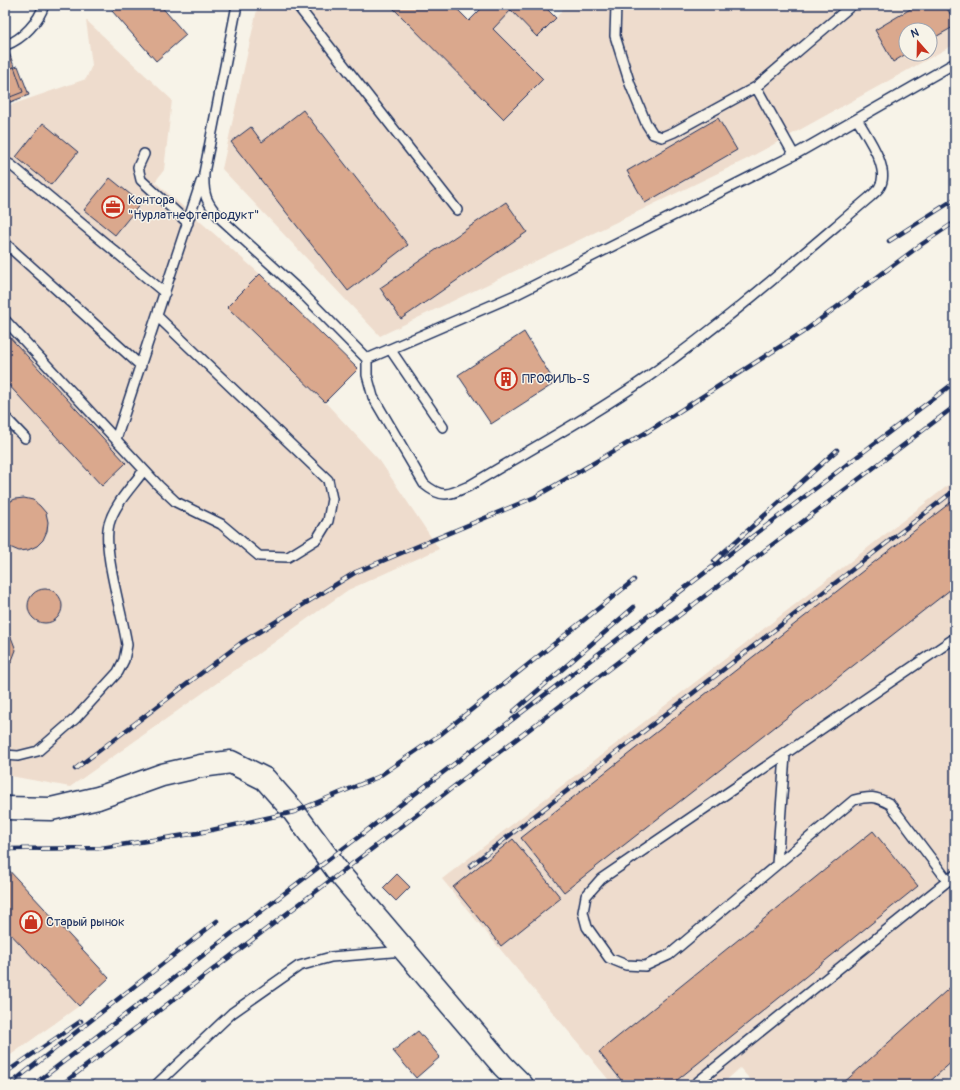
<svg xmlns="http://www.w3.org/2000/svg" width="960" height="1090" font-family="Pangolin,sans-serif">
<rect width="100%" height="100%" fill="#f7f3e8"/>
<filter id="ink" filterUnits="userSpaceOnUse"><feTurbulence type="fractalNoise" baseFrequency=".025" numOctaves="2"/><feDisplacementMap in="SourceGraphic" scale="8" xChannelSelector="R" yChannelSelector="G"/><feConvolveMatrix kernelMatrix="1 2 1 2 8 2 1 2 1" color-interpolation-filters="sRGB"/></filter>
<g filter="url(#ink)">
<path fill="#eedccd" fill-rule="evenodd" d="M 258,5 L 453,5 L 469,21 L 485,5 L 534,5 L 536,7 L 543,5 L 556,18 L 566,5 L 955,5 L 955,44 L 747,159 L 380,336 L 222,169 ZM 906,30 L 930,30 L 930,54 L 906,54 Z
M 86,20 L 172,100 L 164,170 L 155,182 L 260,274 L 358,369 L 325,402 L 380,461 L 439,549 L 348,590 L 70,787 L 5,775 L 5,107 L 86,79 L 92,65 Z
M 955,480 L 955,1073 L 941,1085 L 755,1085 L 740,1068 L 721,1085 L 613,1085 L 442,879 Z
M 5,866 L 109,978 L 79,1006 L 5,1059 Z"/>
<path fill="#daa88d" stroke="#1b2f5e" d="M 120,5 L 160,5 L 186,35 L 156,61 L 112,11 Z
M 390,5 L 453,5 L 469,21 L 485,5 L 534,5 L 536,7 L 543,5 L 556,18 L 537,37 L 511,10 L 493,29 L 543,79 L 503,119 Z
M 917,5 L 945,5 L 955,22 L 955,26 L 930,40 L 930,30 L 906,30 L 906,54 L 893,62 L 875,30 Z
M 5,41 L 23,92 L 5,99 Z
M 18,66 L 29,95 L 5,104 L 5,70 Z
M 303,110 L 408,245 L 348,291 L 231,142 L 251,127 L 262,142 Z
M 718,118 L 737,150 L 645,203 L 627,171 Z
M 43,123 L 78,152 L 51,185 L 16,157 Z
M 110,178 L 141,203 L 115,235 L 84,210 Z
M 506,202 L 527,232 L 401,319 L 380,288 Z
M 260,274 L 358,369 L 325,402 L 227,307 Z
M 5,332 L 126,463 L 102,486 L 5,381 Z
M 524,332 L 555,383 L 491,424 L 458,375 Z
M 24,498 L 33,500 L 40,506 L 46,513 L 48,522 L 47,531 L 43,540 L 37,546 L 28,550 L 19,551 L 5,545 L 5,504 L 15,499 Z
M 955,499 L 955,586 L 564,892 L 521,838 Z
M28 606a17 17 0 1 1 34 0a17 17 0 1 1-34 0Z
M 5,632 L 11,637 L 16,650 L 11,663 L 5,667 Z
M 873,831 L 918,886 L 671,1085 L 625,1085 L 599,1052 Z
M 513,839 L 561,898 L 501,946 L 453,887 Z
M 5,866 L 109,978 L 79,1006 L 5,928 Z
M 397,874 L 410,887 L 396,901 L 383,888 Z
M 955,983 L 955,1059 L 926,1085 L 841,1085 Z
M 418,1031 L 440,1057 L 416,1078 L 393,1051 Z"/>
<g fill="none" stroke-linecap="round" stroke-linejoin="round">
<g stroke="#1b2f5e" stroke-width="12">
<path id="service" d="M 237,5 L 204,173 C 203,195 206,202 220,218 L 299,290 L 367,359 L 367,375 L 373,397 L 424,484 C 442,499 449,495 469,486 C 529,450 592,416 649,376 C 727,321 798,258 870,197 C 873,194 877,191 879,188 C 892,170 866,135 857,119
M 297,5 L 457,210
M 616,5 L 615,36 L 630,84 L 646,123 L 653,134 L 662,137 L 674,132 L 756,87 L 852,5
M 6,45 C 23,39 39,21 44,5
M 756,87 L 794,155
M 144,154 L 138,167 L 141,180 L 188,223
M 5,162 L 11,165 L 165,293
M 5,243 L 141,366
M 5,320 L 159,486 L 176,502 L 221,524 L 259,556 L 288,557 L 317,539 L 328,521 L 332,499 L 328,480 L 157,316
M 390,349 L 443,427
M 367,359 L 513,296 L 794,155 L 955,63
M 5,417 L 25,438
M 116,439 L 201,182
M 5,755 L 18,756 L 38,751 L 76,718 L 118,672 L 124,660 L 127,645 C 123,616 102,549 109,524 C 115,503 132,487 144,470
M 777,864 L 785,755
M 948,881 L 890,804 C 875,796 870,796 854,800 L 669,955 L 645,966 L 626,965 L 609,958 L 587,927 L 583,912 L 586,896 L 601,879 L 955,638
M 156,1085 L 232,1013 L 299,966 L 331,957 L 404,951
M 694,1085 L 955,875"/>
</g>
<g stroke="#1b2f5e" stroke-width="25">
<path id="secondary" d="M 5,808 L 51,809 L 98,798 L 162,775 L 201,766 L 231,762 L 265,779 L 294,812 L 339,873 L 503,1066 L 522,1085"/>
</g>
<use href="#service" stroke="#f7f3e8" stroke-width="9"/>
<use href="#secondary" stroke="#f7f3e8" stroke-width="22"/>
<g stroke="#1b2f5e" stroke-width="4.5">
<path id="rail" d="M 889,241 L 955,199
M 714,561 L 837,450
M 513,712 L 634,607
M 75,769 L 241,643 L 356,572 L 535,497 L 647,432 L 803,332 L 922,244 L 955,222
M 5,849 L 101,848 L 198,833 L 294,812 L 378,777 L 441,734 L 634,580
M 470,866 L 955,490
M 5,1073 L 81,1021
M 9,1085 L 217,921
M 33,1085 L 955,382
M 61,1085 L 955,406"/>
</g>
<use href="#rail" stroke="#f7f3e8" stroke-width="3" stroke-dasharray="9" stroke-linecap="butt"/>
</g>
</g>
<defs>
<g id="office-ring" transform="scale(1.15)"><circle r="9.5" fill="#f7f3e8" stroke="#c8321e" stroke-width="1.5"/><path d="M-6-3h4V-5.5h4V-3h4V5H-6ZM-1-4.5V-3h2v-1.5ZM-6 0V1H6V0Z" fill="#c8321e"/></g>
<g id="building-ring" transform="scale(1.15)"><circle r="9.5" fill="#f7f3e8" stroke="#c8321e" stroke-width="1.5"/><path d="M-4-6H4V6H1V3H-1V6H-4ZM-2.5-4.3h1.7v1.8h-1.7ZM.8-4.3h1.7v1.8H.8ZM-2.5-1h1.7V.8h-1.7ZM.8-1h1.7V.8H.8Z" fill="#c8321e"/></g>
<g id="shop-ring" transform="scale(1.15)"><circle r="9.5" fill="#f7f3e8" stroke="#c8321e" stroke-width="1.5"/><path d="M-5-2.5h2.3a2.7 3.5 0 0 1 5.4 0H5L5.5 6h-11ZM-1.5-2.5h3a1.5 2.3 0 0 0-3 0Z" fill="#c8321e"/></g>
</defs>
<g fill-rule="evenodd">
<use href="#office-ring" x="113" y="207"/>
<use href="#building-ring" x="506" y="379"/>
<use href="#shop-ring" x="31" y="922"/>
</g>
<g text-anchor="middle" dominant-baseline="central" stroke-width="3" stroke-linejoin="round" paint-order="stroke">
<g font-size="13" fill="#1b2f5e" stroke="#f7f3e8" text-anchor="start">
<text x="128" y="200">Контора<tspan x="128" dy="15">"Нурлатнефтепродукт"</tspan></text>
<text x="522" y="379">ПРОФИЛЬ-S</text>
<text x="46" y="922">Старый рынок</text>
</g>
</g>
<rect width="960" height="1090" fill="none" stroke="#f7f3e8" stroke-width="20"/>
<rect x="10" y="10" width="940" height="1070" fill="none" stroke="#1b2f5e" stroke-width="1.5" filter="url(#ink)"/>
<g transform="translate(918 42) rotate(340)"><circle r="19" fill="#f7f3e8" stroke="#9fa5b1"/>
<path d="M0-3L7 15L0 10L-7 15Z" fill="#c8321e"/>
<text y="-6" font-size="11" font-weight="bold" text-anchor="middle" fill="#1b2f5e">N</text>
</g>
</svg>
